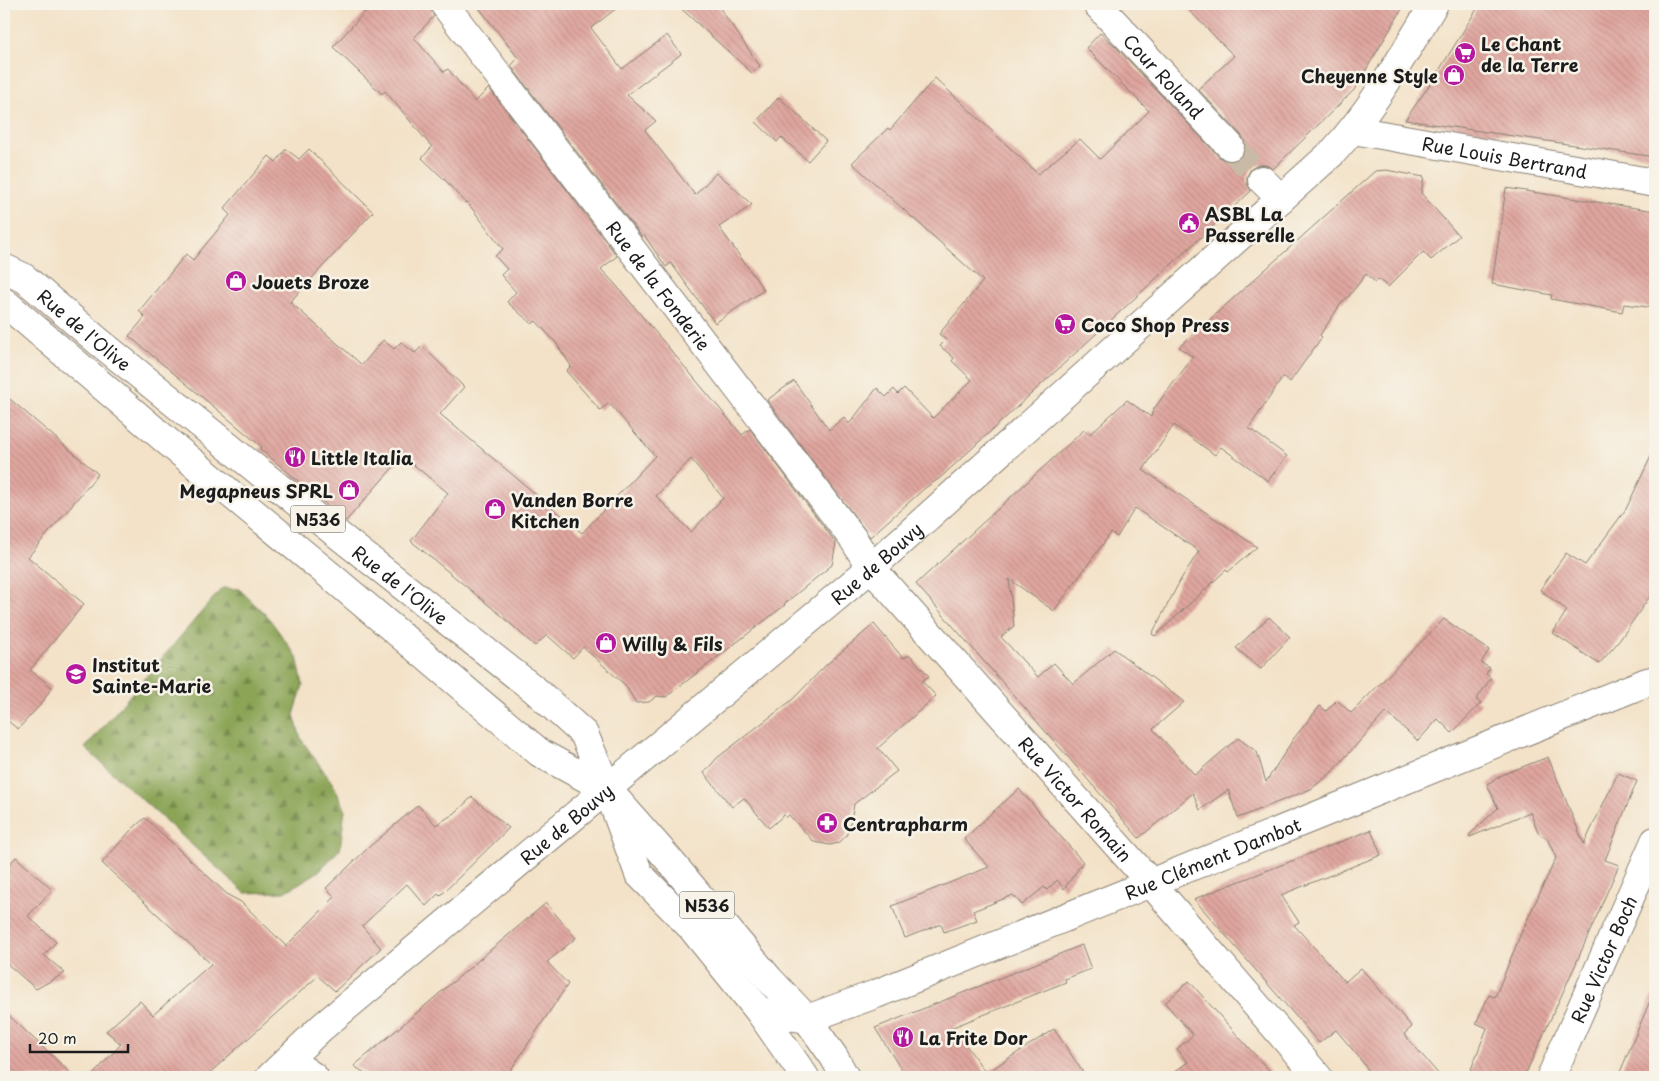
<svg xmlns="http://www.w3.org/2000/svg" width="1659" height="1081" font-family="'Playpen Sans',sans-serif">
<defs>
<pattern id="forest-firs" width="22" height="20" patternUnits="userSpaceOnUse" patternTransform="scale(1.25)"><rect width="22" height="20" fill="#8ba456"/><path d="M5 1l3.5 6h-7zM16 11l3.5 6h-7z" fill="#718546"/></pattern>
<pattern id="building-back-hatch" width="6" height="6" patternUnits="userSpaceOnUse" patternTransform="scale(1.25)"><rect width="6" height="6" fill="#dfa69f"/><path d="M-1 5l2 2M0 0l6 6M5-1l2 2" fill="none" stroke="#bf8e88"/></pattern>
</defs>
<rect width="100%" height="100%" fill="#f7f3e8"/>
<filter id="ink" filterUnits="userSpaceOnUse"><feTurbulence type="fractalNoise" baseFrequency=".02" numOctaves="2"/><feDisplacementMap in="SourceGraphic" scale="10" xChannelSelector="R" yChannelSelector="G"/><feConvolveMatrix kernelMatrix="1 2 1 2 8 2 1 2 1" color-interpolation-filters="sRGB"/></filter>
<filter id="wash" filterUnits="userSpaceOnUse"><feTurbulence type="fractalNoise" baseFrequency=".0096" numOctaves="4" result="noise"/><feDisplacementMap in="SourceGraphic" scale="20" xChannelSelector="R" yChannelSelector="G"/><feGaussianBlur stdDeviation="1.12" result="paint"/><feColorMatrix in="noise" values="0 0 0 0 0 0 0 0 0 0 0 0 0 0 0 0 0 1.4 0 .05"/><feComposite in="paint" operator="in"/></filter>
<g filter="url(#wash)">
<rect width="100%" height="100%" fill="#f3e2c8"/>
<path fill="url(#forest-firs)" stroke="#546039" d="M 222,588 L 239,589 L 268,617 L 297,657 L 303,685 L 294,715 L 301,739 L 333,784 L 345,809 L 340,849 L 318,872 L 285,892 L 245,893 L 85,748 Z"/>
<g id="blocks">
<path fill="url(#building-back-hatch)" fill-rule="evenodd" d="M 372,4 L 429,4 L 434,16 L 414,38 L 444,72 L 448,69 L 475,102 L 489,88 L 617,256 L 601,269 L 615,284 L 742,435 L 750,429 L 836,543 L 832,565 L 784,604 L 785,605 L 666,697 L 657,696 L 649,702 L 636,703 L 626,686 L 583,647 L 573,658 L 547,635 L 535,646 L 502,616 L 411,541 L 448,493 L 403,456 L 346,521 L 260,449 L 262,447 L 129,336 L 145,317 L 139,311 L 186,254 L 193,260 L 230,215 L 224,209 L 269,156 L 276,162 L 286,149 L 299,159 L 309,149 L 373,212 L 290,302 L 362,365 L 383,340 L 394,349 L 401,342 L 415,353 L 422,346 L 464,387 L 440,414 L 582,533 L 655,456 L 609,403 L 600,410 L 566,371 L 571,366 L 556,343 L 536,321 L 532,324 L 507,302 L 516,292 L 501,275 L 507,269 L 495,256 L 503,249 L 467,202 L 465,203 L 446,181 L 422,158 L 432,147 L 385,91 L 382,94 L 333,47 ZM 691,459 L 723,498 L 691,532 L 656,496 Z
M 476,4 L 622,4 L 591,28 L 622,69 L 667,35 L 681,54 L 627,95 L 656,121 L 645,130 L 695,195 L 716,173 L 729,183 L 752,205 L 719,227 L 764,290 L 715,323 L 671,263 L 666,267 L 644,235 L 642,237 L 511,66 L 518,58 Z
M 676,4 L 717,4 L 760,66 L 752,73 Z
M 1183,4 L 1405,4 L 1354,90 L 1308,135 L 1273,169 L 1266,165 L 1258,165 L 1251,169 L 1247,176 L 1247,184 L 1251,191 L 940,478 L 925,488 L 870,537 L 767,400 L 794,381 L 829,430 L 844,417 L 849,424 L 877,388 L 886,397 L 894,389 L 898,394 L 904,388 L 933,418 L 972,380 L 952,361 L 954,358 L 940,346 L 946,340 L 939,334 L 983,281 L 852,163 L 888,128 L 890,130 L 935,78 L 1038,174 L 1080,139 L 1100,159 L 1149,111 L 1086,48 L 1100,33 L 1115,46 L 1219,157 L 1226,161 L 1234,161 L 1240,158 L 1245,151 L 1245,142 L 1241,135 L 1198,89 L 1234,56 Z
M 1480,4 L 1637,4 L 1643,8 L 1655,9 L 1655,157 L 1405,120 L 1435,77 Z
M 779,97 L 826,141 L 808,161 L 781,137 L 777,142 L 756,122 Z
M 1386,170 L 1424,177 L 1421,193 L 1459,236 L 1431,260 L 1423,252 L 1388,287 L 1378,279 L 1375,282 L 1366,274 L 1349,296 L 1342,302 L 1320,335 L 1322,337 L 1290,382 L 1283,377 L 1249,428 L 1287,456 L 1268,481 L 1221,447 L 1215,455 L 1174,425 L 1143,470 L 1257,547 L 1228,572 L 1226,570 L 1155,636 L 1152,634 L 1181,579 L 1199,551 L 1135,508 L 1117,537 L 1111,533 L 1054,611 L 1009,579 L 1014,626 L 1001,637 L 1038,677 L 1054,663 L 1073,684 L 1114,649 L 1184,702 L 1153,729 L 1195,775 L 1238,738 L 1257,752 L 1266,782 L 1294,738 L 1320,706 L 1326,711 L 1337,700 L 1351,713 L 1444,619 L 1489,650 L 1481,663 L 1490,668 L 1486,674 L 1491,678 L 1476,700 L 1481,703 L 1452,733 L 1438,719 L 1418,741 L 1386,712 L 1330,774 L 1311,789 L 1238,818 L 1228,790 L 1200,810 L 1193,793 L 1139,838 L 916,584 L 1084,430 L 1090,434 L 1127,400 L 1151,417 L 1153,410 L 1193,357 L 1179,347 L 1375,171 Z
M 1506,188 L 1655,211 L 1655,308 L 1624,304 L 1622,312 L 1551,299 L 1552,295 L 1492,284 Z
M 4,394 L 98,474 L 28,557 L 84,604 L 30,670 L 52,687 L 42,703 L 18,729 L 4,718 Z
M 1655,448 L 1655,589 L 1619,641 L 1599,664 L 1553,633 L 1567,610 L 1540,590 L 1566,553 L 1585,565 L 1626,509 Z
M 1269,617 L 1290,637 L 1261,669 L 1236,648 Z
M 874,624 L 903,658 L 910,655 L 929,676 L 922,681 L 936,696 L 878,748 L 897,771 L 854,804 L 850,826 L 846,836 L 839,843 L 830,845 L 814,842 L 789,815 L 786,818 L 784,815 L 769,828 L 744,798 L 732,807 L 704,773 L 717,758 L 792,700 L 826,665 Z
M 1548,757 L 1584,844 L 1618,773 L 1637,781 L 1605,860 L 1619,865 L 1574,968 L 1524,1077 L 1468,1077 L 1487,1028 L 1476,1023 L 1489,995 L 1495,997 L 1522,931 L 1556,858 L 1547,838 L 1539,834 L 1530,812 L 1470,837 L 1469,835 L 1498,808 L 1487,784 L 1504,774 Z
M 1019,789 L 1083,862 L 1064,889 L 1057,880 L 1047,890 L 1044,887 L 1022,905 L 1013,895 L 973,911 L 977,920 L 944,932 L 941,924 L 905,938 L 892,906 L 989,867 L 964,839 L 995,810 Z
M 472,797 L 509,828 L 440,896 L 438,894 L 426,906 L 407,884 L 362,926 L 381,948 L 335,991 L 318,976 L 205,1077 L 91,1077 L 121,1044 L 106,1031 L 140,1001 L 153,1015 L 211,964 L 102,863 L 131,830 L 145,818 L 228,895 L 241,902 L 286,946 L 335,897 L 326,888 L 368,848 L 418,805 L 436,825 L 455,813 Z
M 1371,830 L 1381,855 L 1281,895 L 1299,922 L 1294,925 L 1345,982 L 1361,968 L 1412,1027 L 1404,1034 L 1441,1077 L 1373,1077 L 1358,1056 L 1336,1030 L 1319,1043 L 1194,899 Z
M 16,857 L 52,890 L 28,916 L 56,942 L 44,955 L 65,973 L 36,989 L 4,961 L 4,870 Z
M 546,903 L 576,938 L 547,962 L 568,984 L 506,1077 L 371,1077 L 354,1066 Z
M 1082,945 L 1091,969 L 1065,979 L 1066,982 L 953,1027 L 986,1073 L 1054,1029 L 1086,1077 L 906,1077 L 875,1028 Z
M 1189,981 L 1237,1035 L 1275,1077 L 1167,1077 L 1188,1062 L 1177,1049 L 1193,1035 L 1165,1003 Z
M 1655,989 L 1655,1077 L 1618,1077 Z
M 4,1011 L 75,1077 L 4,1077 Z"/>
</g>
</g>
<g filter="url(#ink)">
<use href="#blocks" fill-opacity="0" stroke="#887f72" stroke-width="1"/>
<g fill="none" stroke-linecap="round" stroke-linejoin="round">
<path stroke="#c8baa6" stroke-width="28" stroke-dasharray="28 14" stroke-linecap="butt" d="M 1230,146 L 1262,180"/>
<g stroke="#887f72" stroke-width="30">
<g id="street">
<path id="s1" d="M 444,4 L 854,540 L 871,568 L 1150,882 L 1318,1077"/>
<path id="s2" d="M 1097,4 L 1230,146"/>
<path id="s3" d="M 1353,130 L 1655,183"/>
<path d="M 1262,180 L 1281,199"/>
<path id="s4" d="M 759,1011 L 807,1019 L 876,994 L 1647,682 L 1655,680"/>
<path d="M 289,1060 L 314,1077"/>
<path id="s5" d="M 1551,1077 L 1655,841"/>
</g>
</g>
<g stroke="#887f72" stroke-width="30">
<g id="secondary">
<path id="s6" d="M 270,1077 L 321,1028 L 871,568 L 1333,152 C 1374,107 1403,55 1434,4"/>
</g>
</g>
<g stroke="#887f72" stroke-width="30">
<g id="primary">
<path id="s7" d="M 4,268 L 23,277 L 98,341 L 304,508 L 535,690 L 584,734 L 608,790 L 639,874 L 692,928 L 759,1011 L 805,1077"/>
<path d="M 4,302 L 174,447 L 333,578 L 540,753 L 608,790 L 664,854 L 769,979 L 807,1019 L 834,1057 L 845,1077"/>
</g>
</g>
<use href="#street" stroke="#fff" stroke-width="28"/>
<use href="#secondary" stroke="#fff" stroke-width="28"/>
<use href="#primary" stroke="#fff" stroke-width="28"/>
</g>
</g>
<defs>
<g id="supermarket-disc" transform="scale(1.125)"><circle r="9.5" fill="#b5179e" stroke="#f7f3e8"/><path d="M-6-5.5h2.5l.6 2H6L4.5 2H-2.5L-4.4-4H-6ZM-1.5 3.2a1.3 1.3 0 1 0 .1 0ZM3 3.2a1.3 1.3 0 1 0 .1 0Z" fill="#fff"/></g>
<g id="shop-disc" transform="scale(1.125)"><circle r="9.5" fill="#b5179e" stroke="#f7f3e8"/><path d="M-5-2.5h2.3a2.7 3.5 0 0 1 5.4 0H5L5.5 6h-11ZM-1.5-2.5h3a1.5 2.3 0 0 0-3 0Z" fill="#fff"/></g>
<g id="civic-disc" transform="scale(1.125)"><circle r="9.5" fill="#b5179e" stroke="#f7f3e8"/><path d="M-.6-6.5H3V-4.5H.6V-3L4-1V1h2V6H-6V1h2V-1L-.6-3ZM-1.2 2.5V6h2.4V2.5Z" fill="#fff"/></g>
<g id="restaurant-disc" transform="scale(1.125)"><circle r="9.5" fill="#b5179e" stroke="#f7f3e8"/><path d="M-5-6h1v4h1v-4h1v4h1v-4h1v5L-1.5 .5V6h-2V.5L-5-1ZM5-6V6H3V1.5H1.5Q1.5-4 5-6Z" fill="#fff"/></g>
<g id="school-disc" transform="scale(1.125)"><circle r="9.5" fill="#b5179e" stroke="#f7f3e8"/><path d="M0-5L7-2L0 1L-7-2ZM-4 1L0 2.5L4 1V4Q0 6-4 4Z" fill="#fff"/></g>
<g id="pharmacy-disc" transform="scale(1.125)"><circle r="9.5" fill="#b5179e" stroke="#f7f3e8"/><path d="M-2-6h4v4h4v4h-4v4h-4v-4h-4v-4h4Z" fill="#fff"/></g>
</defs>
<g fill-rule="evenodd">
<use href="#supermarket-disc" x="1465" y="53"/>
<use href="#shop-disc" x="1454" y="75"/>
<use href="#civic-disc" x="1189" y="223"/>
<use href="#shop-disc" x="236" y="281"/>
<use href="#supermarket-disc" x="1065" y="324"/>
<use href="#restaurant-disc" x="295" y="457"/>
<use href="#shop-disc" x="349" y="490"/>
<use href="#shop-disc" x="495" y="509"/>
<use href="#shop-disc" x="606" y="643"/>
<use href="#school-disc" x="76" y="674"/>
<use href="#pharmacy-disc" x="827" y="823"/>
<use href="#restaurant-disc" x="903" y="1037"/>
</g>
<g text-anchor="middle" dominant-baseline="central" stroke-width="5" stroke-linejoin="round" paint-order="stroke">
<g fill="#f7f3e8" stroke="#5e5c59" stroke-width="1">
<rect x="290.5" y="505.5" width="55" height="27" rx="4"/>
<rect x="679.5" y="891.5" width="55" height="27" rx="4"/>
</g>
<g font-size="16" font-weight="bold" fill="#1c1c1c">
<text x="318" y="519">N536</text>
<text x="707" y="905">N536</text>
</g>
<g font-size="18" font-weight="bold" fill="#1c1c1c" stroke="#f7f3e8" text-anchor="start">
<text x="1481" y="43">Le Chant<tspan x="1481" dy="21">de la Terre</tspan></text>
<text x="1438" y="75" text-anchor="end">Cheyenne Style</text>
<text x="1205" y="213">ASBL La<tspan x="1205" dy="21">Passerelle</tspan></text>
<text x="252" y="281">Jouets Broze</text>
<text x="1081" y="324">Coco Shop Press</text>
<text x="311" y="457">Little Italia</text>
<text x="333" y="490" text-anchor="end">Megapneus SPRL</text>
<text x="511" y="499">Vanden Borre<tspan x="511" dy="21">Kitchen</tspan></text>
<text x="622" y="643">Willy &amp; Fils</text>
<text x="92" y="664">Institut<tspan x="92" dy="21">Sainte-Marie</tspan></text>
<text x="843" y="823">Centrapharm</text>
<text x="919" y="1037">La Frite Dor</text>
</g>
<g font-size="18" fill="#1c1c1c" stroke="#f7f3e8">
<text stroke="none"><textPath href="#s2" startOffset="98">Cour Roland</textPath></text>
<text stroke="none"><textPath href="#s3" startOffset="154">Rue Louis Bertrand</textPath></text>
<text stroke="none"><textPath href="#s1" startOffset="354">Rue de la Fonderie</textPath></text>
<text stroke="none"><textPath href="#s7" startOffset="102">Rue de l'Olive</textPath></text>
<text stroke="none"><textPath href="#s6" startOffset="795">Rue de Bouvy</textPath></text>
<text stroke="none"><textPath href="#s7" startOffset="508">Rue de l'Olive</textPath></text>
<text stroke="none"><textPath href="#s1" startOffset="1016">Rue Victor Romain</textPath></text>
<text stroke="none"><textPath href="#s6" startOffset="390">Rue de Bouvy</textPath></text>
<text stroke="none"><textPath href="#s4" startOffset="485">Rue Clément Dambot</textPath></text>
<text stroke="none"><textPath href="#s5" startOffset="129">Rue Victor Boch</textPath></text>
</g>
</g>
<rect width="1659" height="1081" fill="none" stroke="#f7f3e8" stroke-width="20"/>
<path d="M30 1044v8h98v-8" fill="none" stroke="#1c1c1c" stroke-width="2.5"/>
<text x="38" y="1044" font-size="15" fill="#1c1c1c" stroke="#f7f3e8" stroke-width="4" paint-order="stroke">20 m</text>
</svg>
